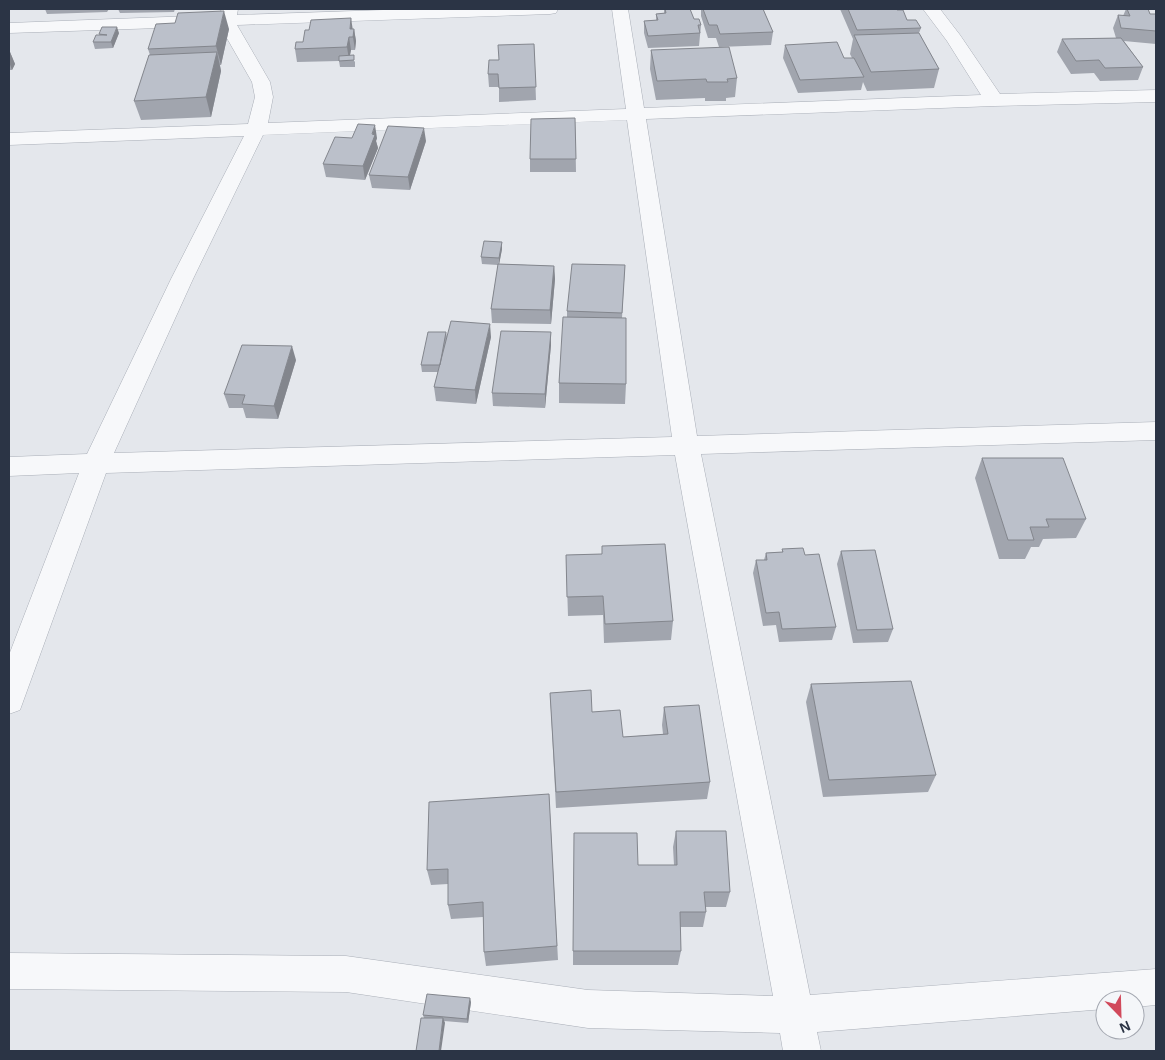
<svg xmlns="http://www.w3.org/2000/svg" width="1165" height="1060" font-family="Arial,sans-serif">
<rect width="100%" height="100%" fill="#e4e7ec"/>
<g fill="none" stroke-linecap="round" stroke-linejoin="round">
<g stroke="#a9aeb7" stroke-width="1">
<path id="minor" d="M 222,9 L 238,9 L 237,15 L 412,9 L 558,9 L 556,13 L 550,14 L 237,25 L 270,82 L 273,97 L 268,123 L 626,109 L 612,9 L 628,9 L 644,108 L 981,95 L 947,41 L 923,9 L 940,9 L 960,35 L 1000,94 L 1156,90 L 1156,102 L 994,106 L 646,119 L 697,436 L 1156,422 L 1156,440 L 701,454 L 810,995 L 1156,969 L 1156,1005 L 1135,1007 L 1135,1000 L 1105,1000 L 1105,1009 L 817,1032 L 821,1051 L 783,1051 L 780,1033 L 588,1028 L 346,992 L 9,989 L 9,953 L 346,956 L 588,990 L 773,996 L 675,455 L 106,473 L 20,710 L 9,714 L 9,655 L 79,473 L 9,476 L 9,457 L 87,454 L 171,279 L 244,136 L 9,145 L 9,133 L 248,124 L 255,97 L 252,82 L 220,26 L 9,33 L 9,23 L 219,15 ZM 627,120 L 672,437 L 114,453 L 193,279 L 263,135 Z"/>
</g>
<use href="#minor" fill="#f7f8fa" fill-rule="evenodd"/>
</g>
<path fill="#a1a5ae" d="M 45,9 L 109,9 L 107,12 L 47,14 Z
M 118,9 L 175,9 L 174,12 L 120,13 Z
M 664,9 L 694,19 L 701,25 L 699,46 L 648,48 L 644,33 L 644,21 L 656,20 L 656,14 L 664,13 Z
M 701,9 L 763,9 L 773,32 L 771,45 L 719,47 L 716,38 L 708,38 L 701,16 Z
M 840,9 L 898,9 L 898,10 L 907,20 L 921,28 L 919,33 L 939,69 L 934,88 L 867,91 L 863,82 L 861,90 L 798,93 L 783,58 L 785,45 L 844,58 L 852,58 L 850,54 L 853,39 Z
M 1126,9 L 1148,9 L 1150,14 L 1156,14 L 1156,44 L 1124,41 L 1143,67 L 1138,80 L 1100,81 L 1094,73 L 1071,74 L 1057,52 L 1062,39 L 1116,38 L 1113,28 L 1118,15 L 1123,16 Z
M 229,29 L 221,65 L 220,65 L 221,71 L 211,117 L 141,120 L 134,101 L 150,55 L 148,49 Z
M 354,29 L 356,41 L 355,50 L 351,50 L 350,55 L 355,62 L 355,67 L 340,67 L 339,61 L 297,62 L 295,49 L 303,42 Z
M 119,33 L 113,48 L 95,49 L 93,42 L 100,35 L 99,34 Z
M 534,44 L 536,100 L 499,102 L 499,87 L 489,87 L 488,74 L 499,60 Z
M 651,50 L 737,78 L 735,97 L 726,98 L 726,101 L 705,101 L 705,98 L 656,100 L 650,69 Z
M 9,52 L 10,52 L 15,64 L 12,70 L 9,70 Z
M 575,118 L 576,172 L 530,172 L 530,159 Z
M 352,138 L 377,138 L 376,141 L 378,148 L 365,180 L 326,177 L 323,164 Z
M 426,141 L 410,190 L 372,188 L 369,175 Z
M 502,242 L 502,249 L 499,264 L 554,266 L 555,279 L 551,324 L 492,323 L 491,309 L 498,265 L 482,264 L 481,257 Z
M 625,265 L 622,318 L 626,384 L 625,404 L 559,403 L 559,383 L 567,317 L 567,311 Z
M 446,332 L 447,337 L 491,337 L 476,404 L 436,401 L 434,387 L 438,372 L 422,372 L 421,365 Z
M 551,332 L 551,345 L 545,408 L 493,406 L 492,393 Z
M 296,360 L 278,419 L 246,418 L 243,408 L 229,408 L 224,394 Z
M 982,458 L 1086,519 L 1076,538 L 1043,539 L 1039,547 L 1031,547 L 1025,559 L 999,559 L 975,478 Z
M 602,546 L 673,621 L 671,640 L 604,643 L 603,615 L 568,616 L 566,555 L 602,554 Z
M 782,549 L 805,555 L 836,627 L 832,640 L 779,642 L 776,625 L 763,626 L 753,573 L 756,560 L 764,560 L 766,553 L 782,552 Z
M 841,551 L 893,629 L 888,642 L 853,643 L 837,564 Z
M 811,684 L 936,775 L 928,792 L 823,797 L 806,702 Z
M 550,693 L 592,712 L 623,737 L 663,734 L 662,725 L 664,707 L 710,782 L 707,799 L 556,808 Z
M 549,794 L 558,960 L 486,966 L 484,952 L 483,917 L 451,919 L 448,905 L 448,884 L 431,885 L 427,870 Z
M 676,831 L 730,892 L 726,907 L 706,907 L 706,912 L 703,927 L 680,927 L 681,951 L 678,965 L 573,965 L 573,951 L 638,865 L 674,865 L 673,847 Z
M 471,1002 L 468,1023 L 444,1021 L 445,1023 L 424,1018 L 423,1015 Z"/>
<path fill="#83868d" d="M 224,11 L 229,29 L 221,65 L 216,46 Z
M 351,18 L 353,31 L 350,29 Z
M 117,27 L 119,33 L 113,48 L 111,42 Z
M 354,29 L 356,41 L 355,50 L 353,37 Z
M 349,37 L 351,50 L 349,60 L 347,47 Z
M 10,52 L 15,64 L 12,70 L 9,62 L 9,53 Z
M 217,52 L 221,71 L 211,117 L 206,97 Z
M 375,125 L 377,138 L 376,141 L 378,148 L 365,180 L 363,166 Z
M 424,128 L 426,141 L 410,190 L 408,177 Z
M 502,242 L 502,249 L 499,265 L 499,258 Z
M 554,266 L 555,279 L 551,324 L 550,310 Z
M 490,324 L 491,337 L 476,404 L 475,390 Z
M 551,332 L 551,345 L 545,408 L 545,394 Z
M 292,346 L 296,360 L 278,419 L 274,406 Z
M 470,998 L 471,1002 L 468,1023 L 467,1019 Z
M 443,1018 L 445,1023 L 441,1051 L 439,1051 Z"/>
<path fill="#bbc0ca" stroke="#83868d" d="M 665,9 L 690,9 L 694,19 L 699,19 L 701,25 L 698,25 L 700,33 L 648,36 L 644,21 L 658,20 L 656,14 L 666,13 Z
M 703,9 L 763,9 L 773,32 L 720,34 L 717,25 L 709,25 Z
M 848,9 L 896,9 L 897,10 L 903,10 L 907,20 L 916,20 L 921,28 L 857,30 Z
M 1127,9 L 1148,9 L 1150,14 L 1156,14 L 1156,31 L 1121,28 L 1118,15 L 1130,16 Z
M 224,11 L 216,46 L 148,49 L 156,24 L 175,23 L 178,13 Z
M 351,18 L 350,29 L 354,29 L 353,37 L 349,37 L 347,47 L 295,49 L 296,42 L 303,42 L 305,30 L 309,30 L 311,20 Z
M 102,27 L 117,27 L 111,42 L 93,42 L 96,35 L 107,35 L 99,34 Z
M 919,33 L 939,69 L 871,72 L 854,35 Z
M 1121,38 L 1143,67 L 1105,68 L 1099,60 L 1076,61 L 1062,39 Z
M 837,42 L 844,58 L 854,58 L 864,77 L 800,80 L 785,45 Z
M 534,44 L 536,87 L 499,88 L 498,74 L 488,74 L 489,60 L 499,60 L 498,45 Z
M 729,47 L 737,78 L 727,79 L 728,82 L 707,82 L 706,79 L 657,81 L 651,50 Z
M 217,52 L 206,97 L 134,101 L 149,55 Z
M 354,55 L 354,60 L 339,61 L 339,56 Z
M 575,118 L 576,159 L 530,159 L 531,119 Z
M 358,124 L 375,125 L 372,134 L 375,135 L 363,166 L 323,164 L 335,137 L 352,138 Z
M 388,126 L 424,128 L 408,177 L 369,175 Z
M 484,241 L 502,242 L 499,258 L 481,257 Z
M 498,264 L 554,266 L 550,310 L 491,309 Z
M 572,264 L 625,265 L 622,313 L 567,311 Z
M 563,317 L 626,318 L 626,384 L 559,383 Z
M 451,321 L 490,324 L 475,390 L 434,387 Z
M 501,331 L 551,332 L 545,394 L 492,393 Z
M 428,332 L 446,332 L 440,365 L 421,365 Z
M 242,345 L 292,346 L 274,406 L 242,404 L 245,395 L 224,394 Z
M 982,458 L 1063,458 L 1086,519 L 1046,519 L 1049,527 L 1030,527 L 1034,540 L 1008,540 Z
M 665,544 L 673,621 L 605,624 L 603,596 L 567,597 L 566,555 L 602,554 L 602,546 Z
M 803,548 L 805,555 L 819,554 L 836,627 L 782,629 L 779,612 L 766,613 L 756,560 L 767,560 L 766,553 L 783,552 L 782,549 Z
M 875,550 L 893,629 L 857,630 L 841,551 Z
M 911,681 L 936,775 L 829,780 L 811,684 Z
M 591,690 L 592,712 L 620,710 L 623,737 L 668,734 L 664,707 L 699,705 L 710,782 L 556,792 L 550,693 Z
M 549,794 L 557,946 L 484,952 L 483,902 L 448,905 L 448,869 L 427,870 L 429,802 Z
M 676,831 L 726,831 L 730,892 L 704,892 L 706,912 L 680,912 L 681,951 L 573,951 L 574,833 L 637,833 L 638,865 L 677,865 Z
M 427,994 L 470,998 L 467,1019 L 423,1015 Z
M 421,1018 L 443,1018 L 439,1051 L 416,1051 Z"/>
<rect width="1165" height="1060" fill="none" stroke="#2b3445" stroke-width="20"/>
<g transform="translate(1120 1015) rotate(157)"><circle r="24" fill="#f4f6f9" stroke="#a4a8b1"/>
<path d="M0-4L9 19L0 12L-9 19Z" fill="#d1495b"/>
<text y="-8" font-size="14" font-weight="bold" text-anchor="middle" fill="#2b3445">N</text>
</g>
</svg>
